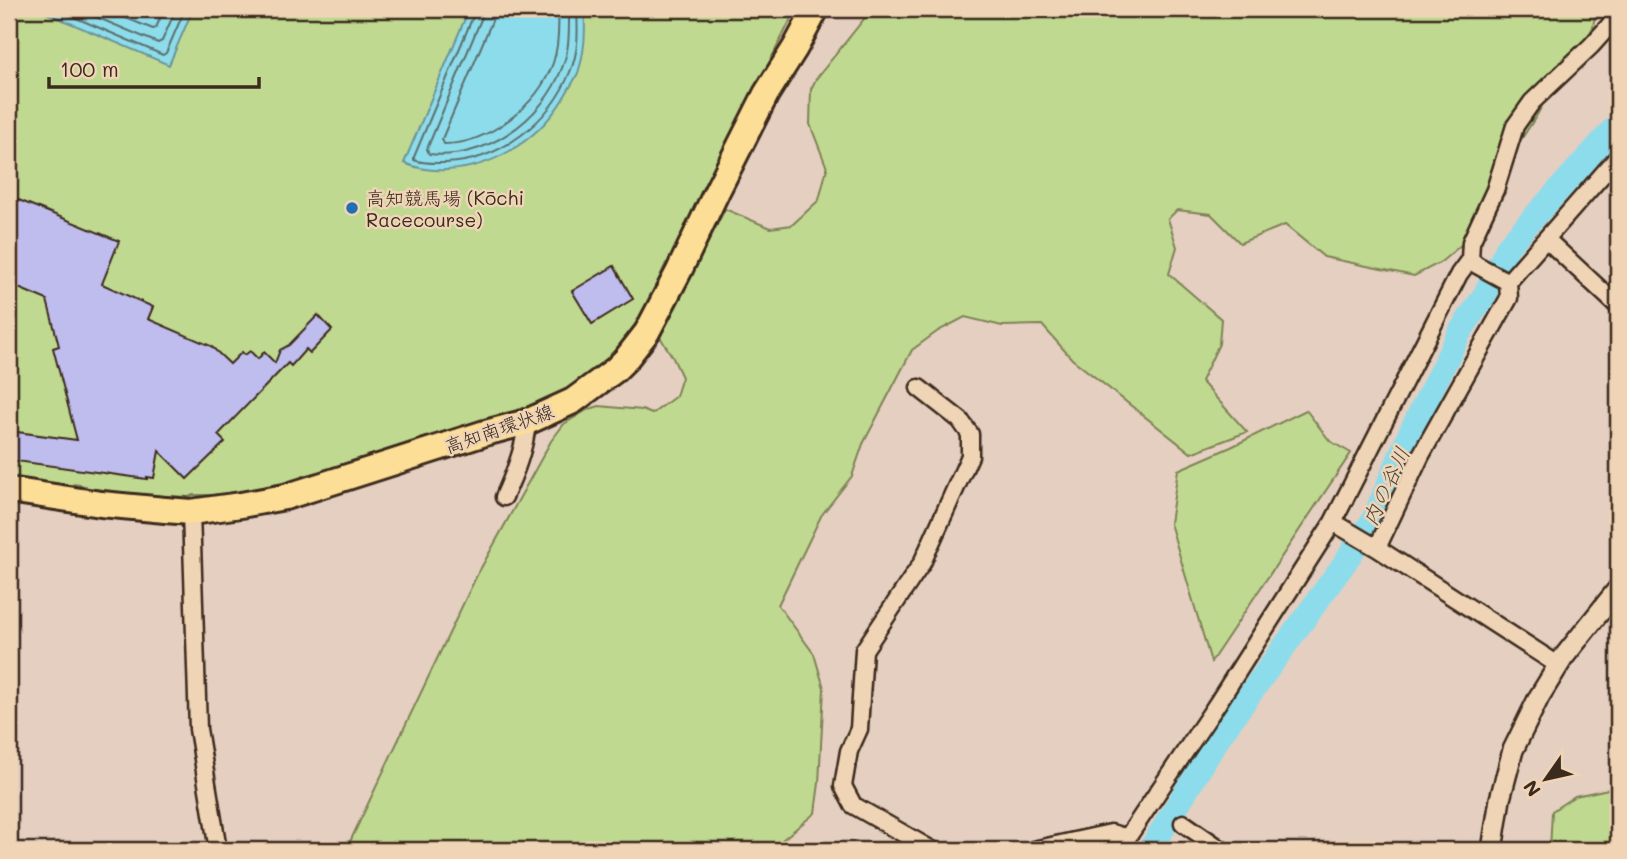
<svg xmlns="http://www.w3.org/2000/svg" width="1627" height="859" font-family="Mali,'Klee One',sans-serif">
<rect width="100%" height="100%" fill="#e5cfc1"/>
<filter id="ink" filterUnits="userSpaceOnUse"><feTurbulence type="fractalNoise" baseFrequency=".0143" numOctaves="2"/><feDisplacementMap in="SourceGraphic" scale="14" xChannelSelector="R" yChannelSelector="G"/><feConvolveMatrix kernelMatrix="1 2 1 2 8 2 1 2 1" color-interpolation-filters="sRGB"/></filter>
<g filter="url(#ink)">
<path fill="#c0d990" stroke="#7e8257" stroke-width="2" d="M 9,9 L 796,9 L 669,263 L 666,263 L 645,310 L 621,345 L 589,375 L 565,390 L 562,396 L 518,410 L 514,413 L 504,414 L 432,435 L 289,482 L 253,490 L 211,495 L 193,495 L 189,497 L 144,495 L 93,489 L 86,488 L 86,486 L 74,484 L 71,486 L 9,477 Z
M 872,9 L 1596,9 L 1593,27 L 1583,48 L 1555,81 L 1537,115 L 1511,155 L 1505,193 L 1476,232 L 1441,262 L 1414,276 L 1324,257 L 1285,225 L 1240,243 L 1211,214 L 1177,210 L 1168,219 L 1177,247 L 1169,274 L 1221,319 L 1219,344 L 1201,381 L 1247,432 L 1191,453 L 1072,359 L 1042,325 L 1002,326 L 965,317 L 938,331 L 912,350 L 863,444 L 852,476 L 821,516 L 778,605 L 814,654 L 824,688 L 819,783 L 815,813 L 770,850 L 346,850 L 476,577 L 551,441 L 564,424 L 587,410 L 599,406 L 642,410 L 652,414 L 676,396 L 682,377 L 672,356 L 660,337 L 725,209 L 770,228 L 792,225 L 819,200 L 827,168 L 810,124 L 811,89 L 816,79 Z
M 1306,410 L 1330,441 L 1351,453 L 1211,662 L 1170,523 L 1178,470 L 1231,447 Z
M 1618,787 L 1618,850 L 1550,850 L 1552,811 L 1575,796 Z"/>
<path fill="#8ddceb" stroke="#6c9599" stroke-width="2" d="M 37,9 L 193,9 L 169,65 Z
M 469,9 L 584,9 C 586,30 585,52 578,73 C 575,79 571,86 567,92 C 543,136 497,168 446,170 C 431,171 418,169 404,163 Z"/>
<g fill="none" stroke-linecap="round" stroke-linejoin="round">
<path stroke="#5c7170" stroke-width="2" d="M 55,9 L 163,55 L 166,53 L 185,9
M 77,9 L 158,43 L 162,41 L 176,9
M 104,9 L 153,29 L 156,28 L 164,9
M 475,9 L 474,14 L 414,157 L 414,160 C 424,164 436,163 446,163 C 500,161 550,122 570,72 C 579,52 578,30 577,9
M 483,9 L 482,17 L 427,149 L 429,154 C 484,161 543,120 562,68 C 570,49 569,29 569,9
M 494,9 L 492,21 L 442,139 L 444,144 C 489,144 538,105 553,63 C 559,45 559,27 558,9"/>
<path stroke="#8ddceb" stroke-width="24" d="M 1150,850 L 1221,734 L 1344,564 L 1374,518 L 1410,433 L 1460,332 L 1484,296 L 1508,246 L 1618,124"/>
</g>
<path fill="#bfbcee" stroke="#3b2a1e" stroke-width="2" d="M 9,196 L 119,241 L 102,284 L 153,307 L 148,319 L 211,346 L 230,364 L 242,352 L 245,355 L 250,351 L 258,359 L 264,352 L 275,363 L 280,350 L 289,345 L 318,315 L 332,330 L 310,353 L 306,349 L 291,366 L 288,363 L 218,435 L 225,442 L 187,479 L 159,451 L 154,478 L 147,477 L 147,479 L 9,460 L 9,431 L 77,440 L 53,348 L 59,346 L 47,300 L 9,284 Z
M 614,266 L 633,299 L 592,324 L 572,291 Z"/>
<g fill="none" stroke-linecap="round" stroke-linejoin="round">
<g stroke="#3b2a1e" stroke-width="21">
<path id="minor" d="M 1546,239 L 1618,306
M 1470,259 L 1477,265 L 1508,282
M 919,388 L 960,420 L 970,434 L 970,456 L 922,563 L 864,650 L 859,729 L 849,751 L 843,786 L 853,805 L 932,850
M 504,497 C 515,473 525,448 527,422
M 191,512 L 198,729 L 218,850
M 1333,522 L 1377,548 L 1558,665
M 1377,548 L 1421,455 L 1509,298 L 1508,282 L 1618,157
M 1183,823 L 1222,850
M 1033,850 L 1111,833 L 1127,838
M 1119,850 L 1217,704 L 1333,522 L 1459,274 L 1470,259 L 1471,242 L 1495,190 L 1515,126 L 1532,102 L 1591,46 L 1618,16"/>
</g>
<g stroke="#3b2a1e" stroke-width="24">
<path id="tertiary" d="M 1492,850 L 1500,799 L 1513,750 L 1539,697 L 1563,658 L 1618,589"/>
</g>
<g stroke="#3b2a1e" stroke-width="30">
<path id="primary" d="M 9,490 L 101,504 L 165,510 L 191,512 L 241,505 L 285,497 L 485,433 L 527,422 L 573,401 L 615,370 L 626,359 L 647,332 L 679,271 L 717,191 L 766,94 L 795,48 L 816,9"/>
</g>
<use href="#minor" stroke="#efd4b6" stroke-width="16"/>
<use href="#tertiary" stroke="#efd4b6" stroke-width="19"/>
<use href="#primary" stroke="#fdde96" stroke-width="24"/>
</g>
</g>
<circle fill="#1f6fb2" stroke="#efd4b6" stroke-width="2.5" cx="352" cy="208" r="7"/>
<g text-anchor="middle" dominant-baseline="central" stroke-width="5" stroke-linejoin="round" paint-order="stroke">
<g font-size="19" fill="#3b2a1e" stroke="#efd4b6" text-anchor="start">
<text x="366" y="197">高知競馬場 (Kōchi<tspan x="366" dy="22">Racecourse)</tspan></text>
</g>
<g font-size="19" fill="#3b2a1e" stroke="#efd4b6">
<text transform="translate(499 428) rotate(-19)">高知南環状線</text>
</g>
<g font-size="21" font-style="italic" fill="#47453d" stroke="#efd4b6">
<text transform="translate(1385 486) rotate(-65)">内の谷川</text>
</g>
</g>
<rect width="1627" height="859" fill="none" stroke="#efd4b6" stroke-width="35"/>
<rect x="18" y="18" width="1592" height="824" fill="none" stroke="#3b2a1e" stroke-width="2.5" filter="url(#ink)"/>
<g transform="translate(1546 779) rotate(236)" stroke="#efd4b6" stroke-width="5" paint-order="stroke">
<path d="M0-5L12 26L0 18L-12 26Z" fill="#3b2a1e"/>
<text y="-10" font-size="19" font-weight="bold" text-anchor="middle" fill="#3b2a1e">N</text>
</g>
<path d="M49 77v10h210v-10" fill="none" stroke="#3b2a1e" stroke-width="3.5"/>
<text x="60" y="77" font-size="21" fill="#3b2a1e" stroke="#efd4b6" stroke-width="5" paint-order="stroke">100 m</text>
</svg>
